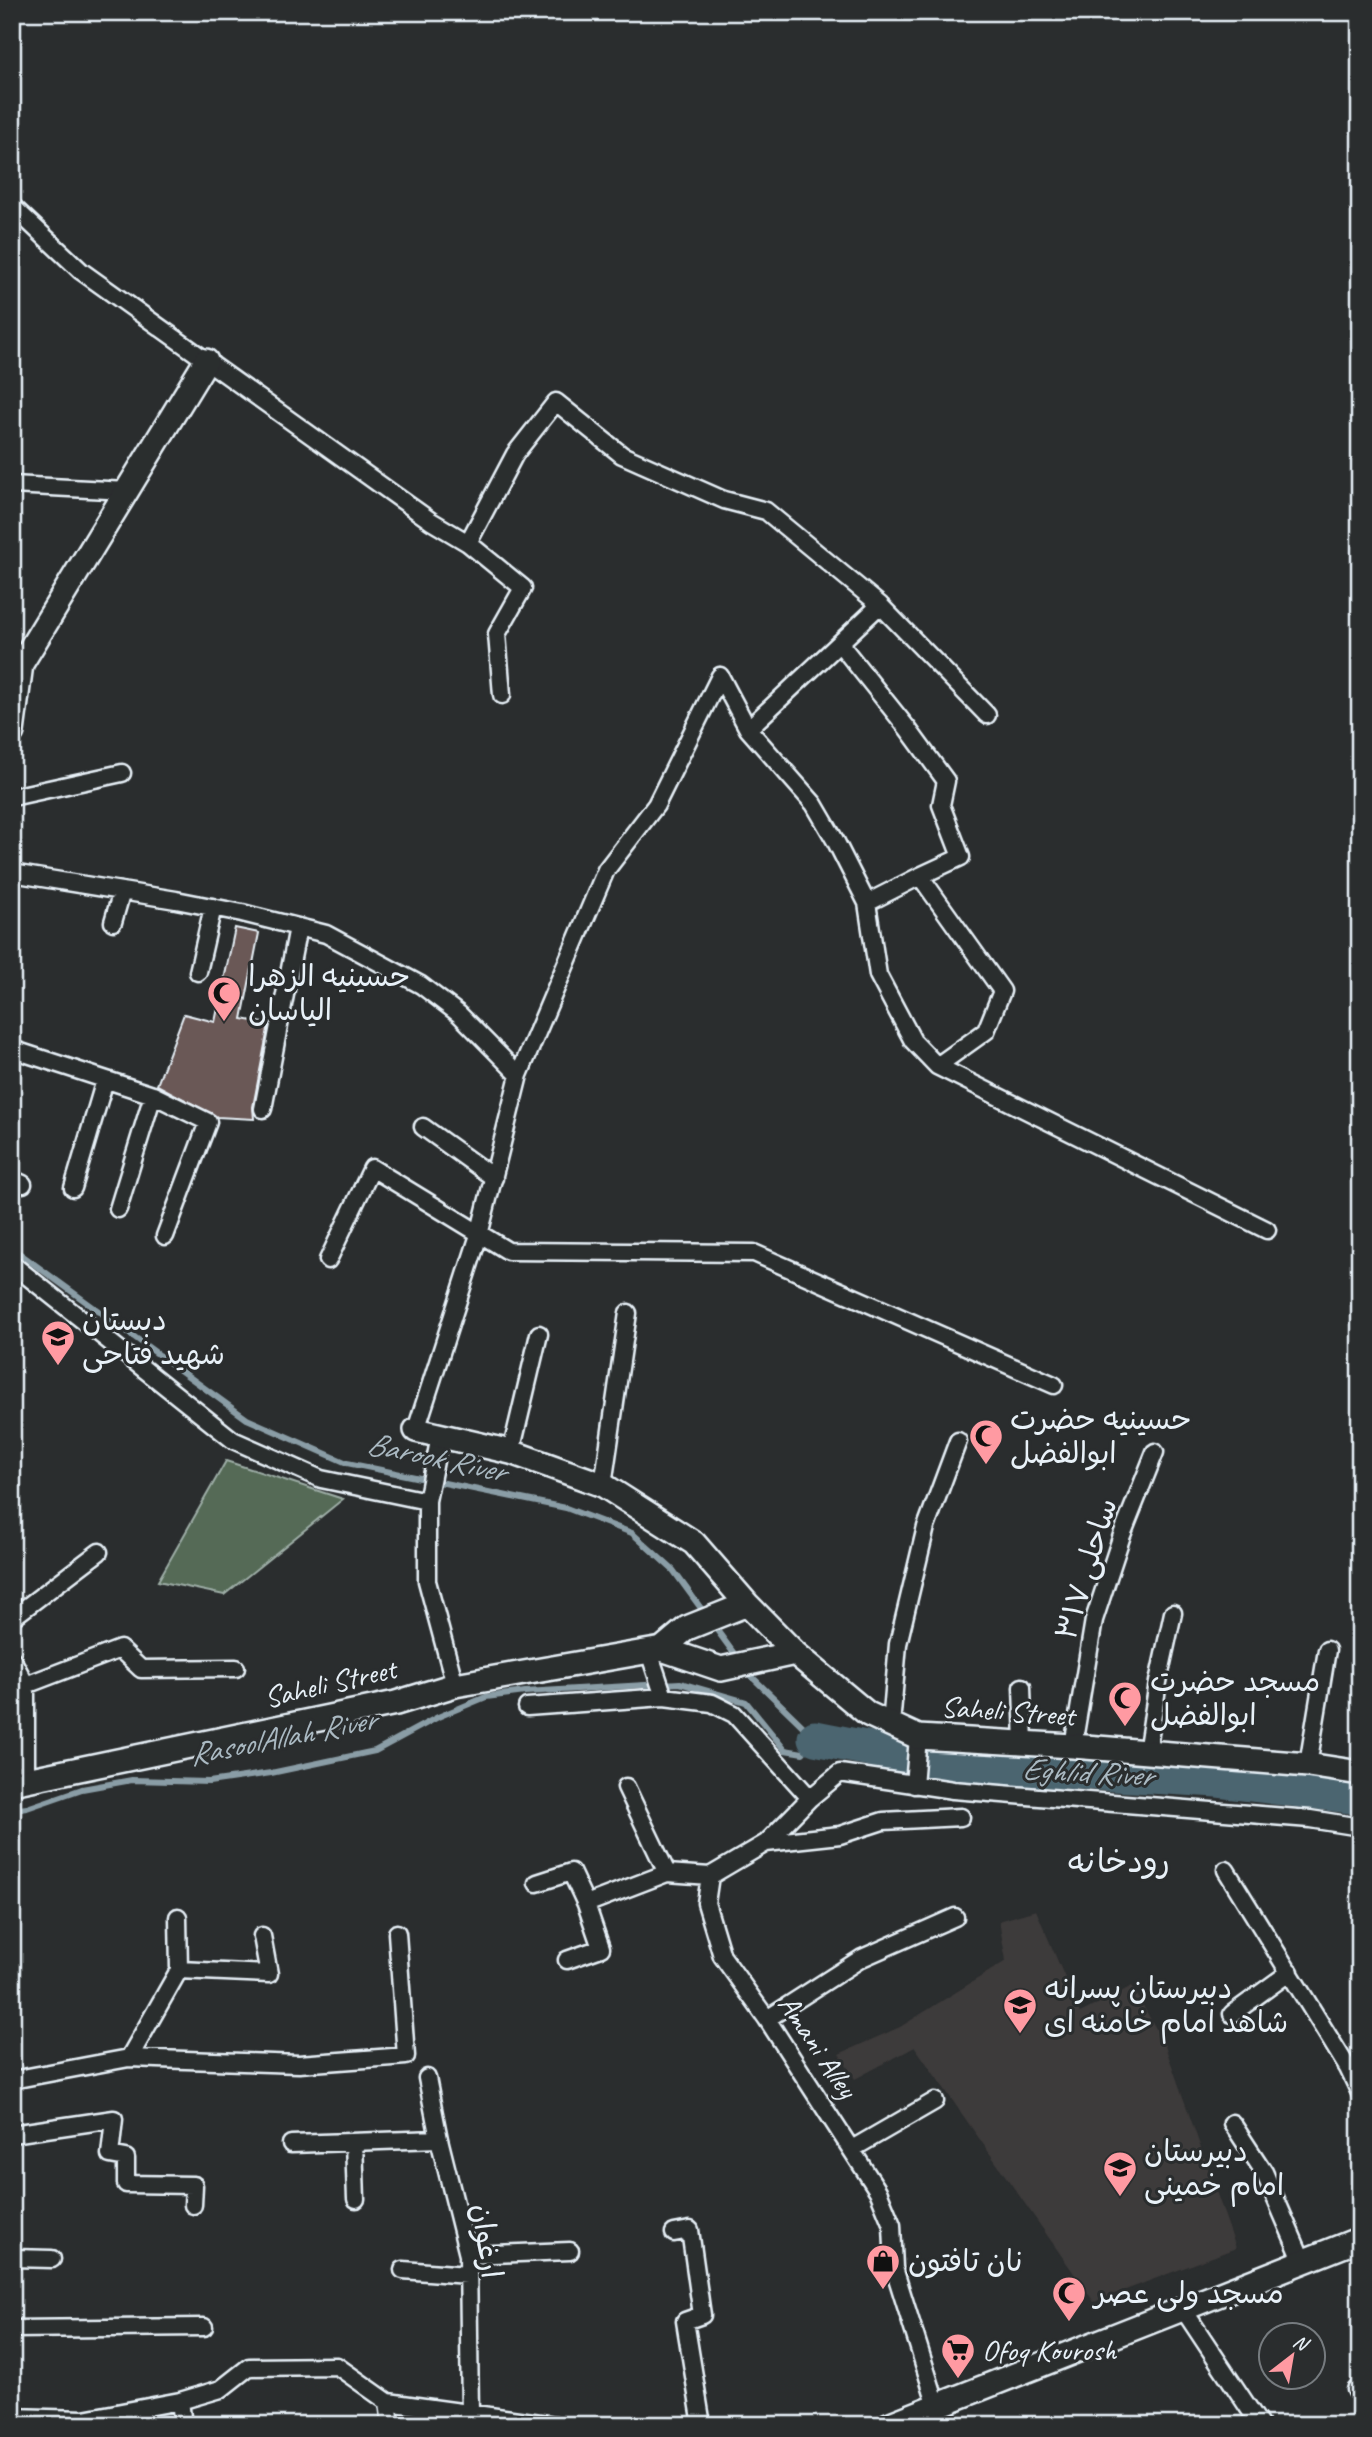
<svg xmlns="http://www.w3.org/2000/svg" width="1372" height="2437" font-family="Caveat,'Playpen Sans Arabic',sans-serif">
<rect width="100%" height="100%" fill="#2a2d2e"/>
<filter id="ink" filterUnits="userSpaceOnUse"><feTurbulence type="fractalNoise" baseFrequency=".0143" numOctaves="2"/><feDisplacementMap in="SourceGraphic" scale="14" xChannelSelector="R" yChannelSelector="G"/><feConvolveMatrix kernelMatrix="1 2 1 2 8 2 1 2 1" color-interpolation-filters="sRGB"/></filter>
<g filter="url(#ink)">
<path fill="#3d3a3a" d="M 1036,1910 L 1080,2013 L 1132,1986 L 1164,2043 L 1236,2248 L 1094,2302 L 915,2047 L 855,2079 L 839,2054 L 900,2027 L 1006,1961 L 999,1921 Z"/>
<path fill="#546a56" stroke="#9eaea7" stroke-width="2" d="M 226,1461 L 343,1499 L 224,1595 L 158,1581 Z"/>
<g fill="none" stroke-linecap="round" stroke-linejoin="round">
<path stroke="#8a9da6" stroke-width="6" d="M 12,1248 L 247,1419 L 347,1463 L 566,1508 L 632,1533 L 673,1570 L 738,1659
M 12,1810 L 27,1808 L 82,1789 L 132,1780 L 209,1782 L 271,1773 L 375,1751 L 438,1717 L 486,1697 L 525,1692 L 680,1683 L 746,1702 L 785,1750 L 803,1753 L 815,1738 L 746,1671"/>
<path stroke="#4c6570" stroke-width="35" d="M 815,1738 L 947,1764 L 1218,1780 L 1360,1797"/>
</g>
<path fill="#6a5856" stroke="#e8f1f8" stroke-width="2" d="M 235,928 L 259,933 L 242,1019 L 269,1024 L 253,1107 L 254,1119 L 217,1117 L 157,1085 L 184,1014 L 215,1022 Z"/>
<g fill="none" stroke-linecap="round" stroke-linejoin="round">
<g stroke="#e8f1f8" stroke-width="21">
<path id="street" d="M 12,206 L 81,271 L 431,521 L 468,543 L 515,454 L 556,402 L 622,455 L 724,500 L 766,511 L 880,605 L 987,715
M 12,485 L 127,491
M 468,543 L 523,588 L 497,634 L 502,695
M 840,644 L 908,729 L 946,781 L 941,805 L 961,857 L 920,876
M 720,676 L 748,729 L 814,804 L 835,840 L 867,903 L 878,975 L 913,1041 L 937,1066 L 1267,1230
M 748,729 L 880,605
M 12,797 L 122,773
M 12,873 L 176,900 L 242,913 L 326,934 L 421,985 L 459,1014 L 519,1075
M 867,903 L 920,876 L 1002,991 L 986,1031 L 937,1066
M 113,922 L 122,891
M 198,972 L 213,907
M 12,1049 L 153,1095 L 208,1122 L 165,1236
M 263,1109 L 298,927
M 423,1127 L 494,1178
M 12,1179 L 23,1184
M 73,1188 L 105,1080
M 118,1209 L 153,1095
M 328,1260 L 372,1168 L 508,1251 L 754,1253 L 1054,1385
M 12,1264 L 233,1440 L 321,1479 L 427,1501 L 427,1581 L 455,1685
M 416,1430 L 479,1235 L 519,1075 L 606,870 L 656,805 L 720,676
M 511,1452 L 539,1334
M 603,1485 L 628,1313
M 427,1501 L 440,1436
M 12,1618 L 99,1552
M 649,1652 L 664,1697
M 12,1659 L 26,1685
M 1022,1687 L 1024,1744
M 527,1707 L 664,1697 L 712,1703 L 734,1714 L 810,1798
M 891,1725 L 898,1644 L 926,1527 L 958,1441
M 1073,1746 L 1094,1620 L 1122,1535 L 1155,1452
M 1147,1753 L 1158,1682 L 1173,1613
M 1308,1765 L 1327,1650
M 26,1780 L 26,1685 L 120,1649 L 141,1669 L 236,1668
M 914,1785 L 918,1737
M 626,1787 L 667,1873 L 710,1876
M 766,1843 L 840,1835 L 883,1821 L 961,1817
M 1226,1870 L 1348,2068 L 1360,2093
M 537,1883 L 571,1872 L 586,1904 L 601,1948 L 567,1960
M 586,1904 L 667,1873
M 179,1970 L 269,1974 L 262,1936
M 1232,2014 L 1290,1972
M 767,2019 L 862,1958 L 955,1917
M 129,2058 L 179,1970 L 178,1917
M 427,2078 L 439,2139 L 468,2255 L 470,2414
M 12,2080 L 129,2058 L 299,2064 L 406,2056 L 397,1933
M 1232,2123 L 1264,2172 L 1303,2262
M 12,2134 L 114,2119 L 110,2155 L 126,2158 L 126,2184 L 194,2185 L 193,2205
M 354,2142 L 356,2199
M 291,2144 L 439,2139
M 852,2149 L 935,2101
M 674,2233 L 690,2230 L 702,2315 L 685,2321 L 702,2425
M 468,2255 L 570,2251
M 12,2258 L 52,2259
M 403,2270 L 467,2275
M 1183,2309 L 1260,2425
M 12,2329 L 204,2327
M 1356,2390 L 1360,2395
M 180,2401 L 183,2425
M 388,2402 L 391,2425
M 12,2417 L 84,2419 L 180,2401 L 221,2389 L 249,2367 L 337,2366 L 388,2402 L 555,2425
M 943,2425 L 894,2268 L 892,2225 L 878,2191 L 767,2019 L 722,1956 L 706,1903 L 710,1876 L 766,1843 L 810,1798 L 840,1773 L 953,1790 L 1310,1819 L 1360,1827"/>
</g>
<g stroke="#e8f1f8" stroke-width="28">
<path id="secondary" d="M 12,732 L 21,664 L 206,361
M 416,1430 L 511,1452 L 603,1485 L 694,1543 L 747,1604 L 795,1653 L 868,1714 L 918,1737 L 1073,1746 L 1308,1765 L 1360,1773
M 662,1649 L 721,1669 L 795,1653
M 12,1783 L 396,1703 L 455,1685 L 662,1649 L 687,1628 L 747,1604
M 888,2425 L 1360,2239"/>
</g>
<use href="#street" stroke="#2a2d2e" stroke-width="16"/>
<use href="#secondary" stroke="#2a2d2e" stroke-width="23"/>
</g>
</g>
<defs>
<g id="mosque-pin" transform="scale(1.75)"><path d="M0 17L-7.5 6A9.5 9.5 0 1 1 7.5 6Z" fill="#ff9aa2" stroke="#2a2d2e"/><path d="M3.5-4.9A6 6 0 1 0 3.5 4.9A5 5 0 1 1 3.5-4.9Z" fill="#111"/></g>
<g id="school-pin" transform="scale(1.75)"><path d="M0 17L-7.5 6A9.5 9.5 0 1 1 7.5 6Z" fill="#ff9aa2" stroke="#2a2d2e"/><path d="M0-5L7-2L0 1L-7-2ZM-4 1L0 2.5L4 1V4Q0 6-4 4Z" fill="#111"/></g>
<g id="shop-pin" transform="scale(1.75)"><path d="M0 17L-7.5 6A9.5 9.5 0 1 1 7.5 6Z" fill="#ff9aa2" stroke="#2a2d2e"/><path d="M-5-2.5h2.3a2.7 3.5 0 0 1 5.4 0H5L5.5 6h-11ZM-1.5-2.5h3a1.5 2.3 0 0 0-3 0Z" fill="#111"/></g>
<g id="supermarket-pin" transform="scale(1.75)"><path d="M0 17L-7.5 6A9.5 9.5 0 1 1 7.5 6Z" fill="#ff9aa2" stroke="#2a2d2e"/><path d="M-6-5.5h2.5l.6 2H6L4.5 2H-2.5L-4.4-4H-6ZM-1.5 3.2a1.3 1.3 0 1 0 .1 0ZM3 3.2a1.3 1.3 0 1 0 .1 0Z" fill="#111"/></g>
</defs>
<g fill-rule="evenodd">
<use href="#mosque-pin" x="224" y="993"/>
<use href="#school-pin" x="58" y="1337"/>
<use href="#mosque-pin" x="986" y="1436"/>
<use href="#mosque-pin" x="1125" y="1698"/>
<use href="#school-pin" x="1020" y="2005"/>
<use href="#school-pin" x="1120" y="2168"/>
<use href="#shop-pin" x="883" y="2261"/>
<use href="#mosque-pin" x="1069" y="2293"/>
<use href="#supermarket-pin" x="958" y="2350"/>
</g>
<g text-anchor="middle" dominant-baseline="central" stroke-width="6" stroke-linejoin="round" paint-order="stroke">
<g font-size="30" fill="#e8f1f8" stroke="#2a2d2e" text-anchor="start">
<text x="248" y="976">حسینیه الزهرا<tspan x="248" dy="34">الیاسان</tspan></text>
<text x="82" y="1320">دبستان<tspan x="82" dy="34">شهید فتاحی</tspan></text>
<text x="1010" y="1419">حسینیه حضرت<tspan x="1010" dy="34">ابوالفضل</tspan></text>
<text x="1150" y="1681">مسجد حضرت<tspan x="1150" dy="34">ابوالفضل</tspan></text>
<text x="1044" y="1988">دبیرستان پسرانه<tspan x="1044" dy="34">شاهد امام خامنه ای</tspan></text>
<text x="1144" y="2151">دبیرستان<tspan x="1144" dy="34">امام خمینی</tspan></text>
<text x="908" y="2261">نان تافتون</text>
<text x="1094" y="2293">مسجد ولی عصر</text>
<text x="982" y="2350">Ofoq Kourosh</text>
</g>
<g font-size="30" fill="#e8f1f8" stroke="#2a2d2e">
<text transform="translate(1086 1569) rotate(-73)">ساحلی ۳۱۷</text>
<text transform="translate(330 1683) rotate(-13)">Saheli Street</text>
<text transform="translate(1008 1711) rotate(4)">Saheli Street</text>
<text transform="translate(818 2046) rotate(56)">Amani Alley</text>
<text transform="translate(487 2241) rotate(82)">ارغوان</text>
</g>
<g font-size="32" font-style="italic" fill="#aab9c2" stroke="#2a2d2e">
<text transform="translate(436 1457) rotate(12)">Barook River</text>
<text transform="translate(282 1737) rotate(-11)">RasoolAllah River</text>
<text transform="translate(1087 1772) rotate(3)">Eghlid River</text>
</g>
<g font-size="32" fill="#e8f1f8" stroke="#2a2d2e">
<text x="1119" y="1861">رودخانه</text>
</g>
</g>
<rect width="1372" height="2437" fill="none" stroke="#2a2d2e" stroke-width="42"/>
<rect x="21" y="21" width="1330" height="2395" fill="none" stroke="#e8f1f8" stroke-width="2.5" filter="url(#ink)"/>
<g transform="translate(1292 2356) rotate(31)"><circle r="33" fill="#2a2d2e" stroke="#767b7f" stroke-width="2"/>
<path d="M0-5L12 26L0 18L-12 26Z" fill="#ff9aa2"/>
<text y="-10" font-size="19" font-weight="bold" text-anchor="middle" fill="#e8f1f8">N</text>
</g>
</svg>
